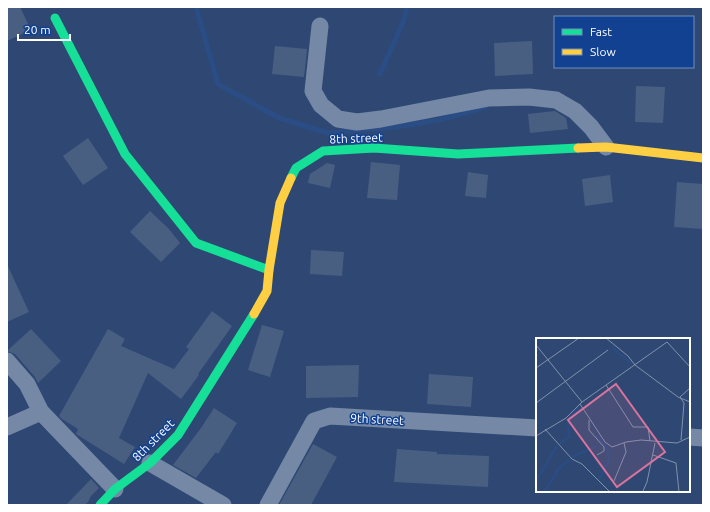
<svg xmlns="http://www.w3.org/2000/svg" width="710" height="512" font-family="Ubuntu,sans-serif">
<rect width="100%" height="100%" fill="#2e4873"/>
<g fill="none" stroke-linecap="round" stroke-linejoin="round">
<path stroke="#2a4d86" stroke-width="5" d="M 196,7 L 218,84 L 279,118 L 328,133 L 397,127 L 439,120 L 486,107
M 380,74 L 404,20 L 407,7"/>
</g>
<path fill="#495f81" d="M 7,7 L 20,7 L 31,30 L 7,41 Z
M 532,41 L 533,74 L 495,76 L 494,43 Z
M 275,46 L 307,49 L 304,77 L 272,74 Z
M 636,86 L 665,87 L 663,123 L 635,122 Z
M 555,111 L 566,118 L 568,129 L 530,133 L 528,114 Z
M 88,138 L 108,168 L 83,185 L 63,156 Z
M 371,162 L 400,165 L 397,200 L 367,198 Z
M 327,163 L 335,165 L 330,188 L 308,183 L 310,174 Z
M 468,172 L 488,175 L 486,198 L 465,196 Z
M 610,175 L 613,202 L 585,206 L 582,179 Z
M 677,182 L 703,184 L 703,229 L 674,227 Z
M 150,211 L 169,229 L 180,243 L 161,262 L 130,232 Z
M 311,250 L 344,252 L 342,276 L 310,274 Z
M 7,264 L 29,312 L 7,322 Z
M 212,311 L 232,326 L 198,374 L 199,375 L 181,399 L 148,373 L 119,438 L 135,447 L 124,464 L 76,434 L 78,429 L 62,419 L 59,416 L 108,329 L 125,339 L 121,346 L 174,369 L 189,349 L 186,347 Z
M 262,325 L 284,331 L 270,377 L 248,370 Z
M 31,329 L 61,361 L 38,383 L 35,377 L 15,354 L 7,351 Z
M 359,365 L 358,397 L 306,398 L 306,366 Z
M 429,374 L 473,377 L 471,407 L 427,404 Z
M 214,408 L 237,423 L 218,454 L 216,452 L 196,478 L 173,465 L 201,428 Z
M 313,444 L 337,457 L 311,505 L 279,505 Z
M 397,449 L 437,452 L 437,454 L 489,456 L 488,487 L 394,482 Z
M 91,479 L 99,488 L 91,496 L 88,502 L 85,505 L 66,505 Z"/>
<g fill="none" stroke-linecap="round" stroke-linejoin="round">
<path stroke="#7589a6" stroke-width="17" d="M 320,26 L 313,91 L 321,105 L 338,119 L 357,122 L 381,119 L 489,98 L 529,97 L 556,100 L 575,111 L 591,127 L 606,147
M 7,361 L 27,384 L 41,412 L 115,489
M 7,427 L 41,412
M 689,437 L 703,438
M 150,463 L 223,505
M 268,505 L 314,421 L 330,416 L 537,428"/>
<path stroke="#16e098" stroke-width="9" d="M 55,18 L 125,154 L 196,243 L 269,270
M 291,178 L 296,168 L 323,151 L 374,148 L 458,154 L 578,148
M 100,505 L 115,489 L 150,463 L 178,435 L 254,314"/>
<path stroke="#ffcf43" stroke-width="9" d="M 578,148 L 606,147 L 703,158
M 254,314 L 267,291 L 269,270 L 280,203 L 291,178"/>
</g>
<g text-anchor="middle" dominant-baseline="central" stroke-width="3" stroke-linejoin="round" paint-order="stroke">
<g font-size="12" fill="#fff" stroke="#114190">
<text transform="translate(356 138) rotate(-2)">8th street</text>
<text transform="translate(377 419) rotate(3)">9th street</text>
<text transform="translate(153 440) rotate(-45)">8th street</text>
</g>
</g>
<g transform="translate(536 338)">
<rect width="154" height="154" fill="#2e4873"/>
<path fill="none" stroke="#2a4d86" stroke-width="2" d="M 76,10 L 95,25M 59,97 L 71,109 L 73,123 L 63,141M 24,105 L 33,99 L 32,82 L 43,69M 36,119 L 61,108M 0,143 L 21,108M 9,154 L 23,130 L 33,122"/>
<path fill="none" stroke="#8291ab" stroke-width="1" d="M 70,0 L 92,18 L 99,27 L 142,59 L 154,64M 0,7 L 46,64M 0,30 L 43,0M 70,47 L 97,89 L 112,89 L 114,103M 0,65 L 72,12M 44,66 L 69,104 L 76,109 L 90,104 L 105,102 L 141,105 L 154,99M 53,82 L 53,92 L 68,109 L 68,113 L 61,117M 9,91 L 36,121 L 46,126 L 74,154M 0,98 L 30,80 L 46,64 L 131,4 L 154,29M 145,102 L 148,65 L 144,59 L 154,50M 117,117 L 140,125 L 143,154M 78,143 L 90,114 L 88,105M 107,153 L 111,144 L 119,105"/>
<path fill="#da749d" fill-opacity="0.15" stroke="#da749d" stroke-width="2" d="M 80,46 L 129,114 L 81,149 L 32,82 Z"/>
<rect width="154" height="154" fill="none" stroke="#fff" stroke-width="2"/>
</g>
<rect width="710" height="512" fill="none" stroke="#ffffff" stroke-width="16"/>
<rect x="554" y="16" width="140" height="52" fill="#114190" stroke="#708dbc"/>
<rect x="562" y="29" width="20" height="6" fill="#16e098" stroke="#708dbc"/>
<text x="590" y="36" font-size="12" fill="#ffffff">Fast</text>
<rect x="562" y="49" width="20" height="6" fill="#ffcf43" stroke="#708dbc"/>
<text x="590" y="56" font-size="12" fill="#ffffff">Slow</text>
<path d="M18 34v6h52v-6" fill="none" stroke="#ffffff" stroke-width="2"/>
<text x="24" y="34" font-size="12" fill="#ffffff" stroke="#114190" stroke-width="3" paint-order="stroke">20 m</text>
</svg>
